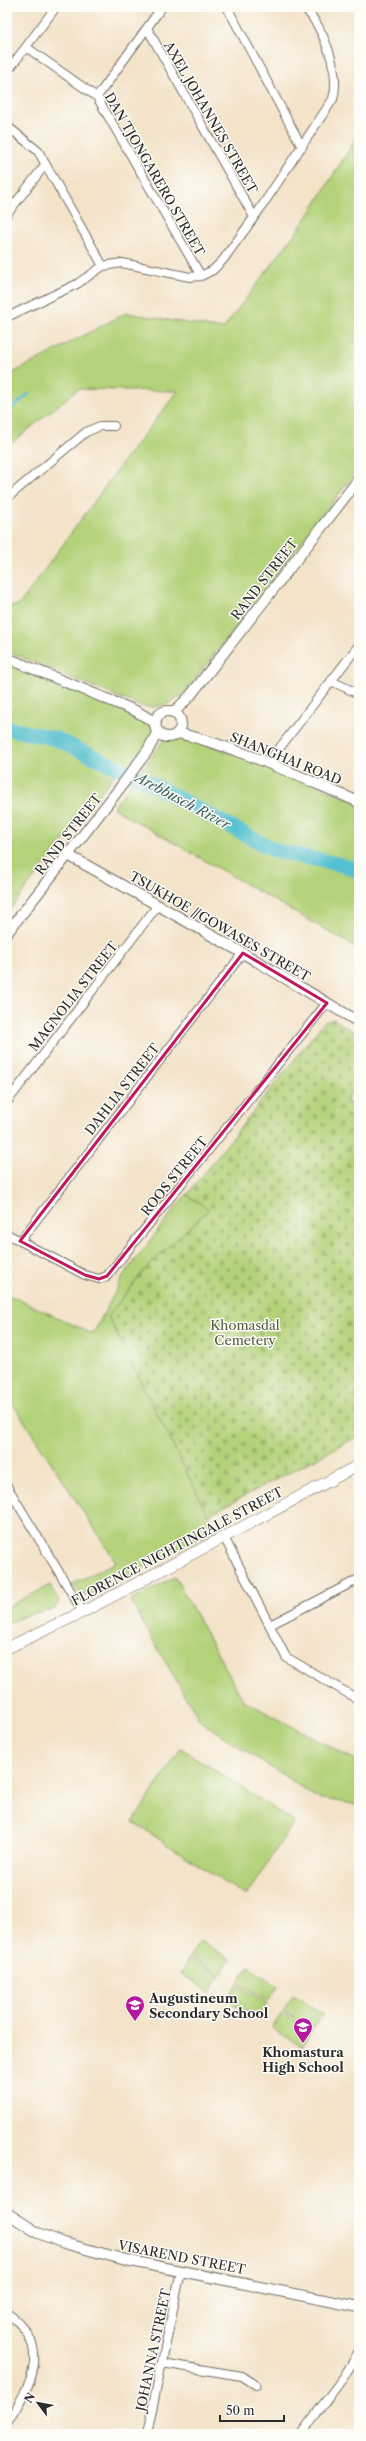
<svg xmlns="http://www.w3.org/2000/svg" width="366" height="2441" font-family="'Libre Caslon Text',serif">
<defs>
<pattern id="cemetery-stones" width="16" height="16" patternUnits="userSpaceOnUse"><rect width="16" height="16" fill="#b3d279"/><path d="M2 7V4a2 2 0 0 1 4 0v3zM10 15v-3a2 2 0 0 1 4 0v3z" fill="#9ab469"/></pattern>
</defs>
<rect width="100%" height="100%" fill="#fdfcf7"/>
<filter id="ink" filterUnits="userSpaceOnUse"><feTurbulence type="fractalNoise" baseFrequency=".025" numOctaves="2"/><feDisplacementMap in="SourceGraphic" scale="8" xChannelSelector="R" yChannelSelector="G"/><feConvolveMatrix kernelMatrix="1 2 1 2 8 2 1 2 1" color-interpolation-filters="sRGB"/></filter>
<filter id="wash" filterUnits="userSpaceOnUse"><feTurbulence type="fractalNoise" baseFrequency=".012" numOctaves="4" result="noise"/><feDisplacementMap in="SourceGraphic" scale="16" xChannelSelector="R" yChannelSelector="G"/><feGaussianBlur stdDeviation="0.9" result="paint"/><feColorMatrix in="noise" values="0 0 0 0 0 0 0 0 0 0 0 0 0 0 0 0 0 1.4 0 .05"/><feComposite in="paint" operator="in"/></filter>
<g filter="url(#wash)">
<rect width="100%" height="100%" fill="#f3e3c9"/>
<path fill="#b3d279" stroke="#6f7e52" d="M 359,134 L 359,468 L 185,692 C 171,705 156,710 138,705 L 7,651 L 7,607 L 19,605 L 125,459 L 178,391 L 78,389 L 7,447 L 7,376 L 126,313 L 223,329 L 304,222 Z
M 7,658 L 156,723 L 158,731 L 130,773 L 56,739 L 7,728 Z
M 7,729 L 57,742 L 118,770 L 7,913 Z
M 178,733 L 359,802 L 359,949 L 113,808 L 166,737 Z
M 187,1195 L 210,1209 L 148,1266 L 108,1316 L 216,1530 L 88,1596 L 81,1595 L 72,1584 L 116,1562 L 7,1395 L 7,1294 L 93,1334 L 124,1275 L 184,1197 Z
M 175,1577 L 243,1700 L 359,1762 L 359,1805 L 318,1798 L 200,1721 L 130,1601 Z
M 50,1585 L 59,1601 L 55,1609 L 30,1614 L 7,1623 L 7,1607 Z
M 181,1748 L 294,1822 L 246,1896 L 133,1822 Z
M 200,1941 L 230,1959 L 220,1975 L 190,1956 Z
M 189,1958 L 219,1976 L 210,1992 L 180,1973 Z
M 248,1967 L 278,1986 L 268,2001 L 238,1983 Z
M 237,1985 L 267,2003 L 257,2019 L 228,2000 Z
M 293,1995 L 323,2014 L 313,2029 L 283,2011 Z
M 282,2013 L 312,2031 L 302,2047 L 272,2028 Z"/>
<path fill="url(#cemetery-stones)" stroke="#6f7e52" d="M 333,1019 L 359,1035 L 359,1079 L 346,1101 L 359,1109 L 359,1436 L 208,1515 L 108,1316 L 148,1266 L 209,1209 L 187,1195 L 324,1022 Z"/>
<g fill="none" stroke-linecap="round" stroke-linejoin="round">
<path stroke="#55c0cf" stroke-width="2.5" d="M 7,412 L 30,393"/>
<path stroke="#55c0cf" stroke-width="15" d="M 7,728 L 56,739 L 148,782 L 276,851 L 338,864 L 359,871"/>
</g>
</g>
<g filter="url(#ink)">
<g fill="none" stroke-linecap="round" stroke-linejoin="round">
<g stroke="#716b62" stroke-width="10">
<path id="minor" d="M 227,7 L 302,147
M 147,28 L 254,217
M 26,47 L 97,97 L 201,276
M 7,72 L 56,7
M 97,97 L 162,7
M 7,126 L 38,151 L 103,266 L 122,263 L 190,277 L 201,276 L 213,270 L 223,260 L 260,209 L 333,99 C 341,72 323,27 304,7
M 7,214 L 45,165
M 7,317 L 77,284 L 103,266
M 7,498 L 86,432 L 100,426 L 114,426
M 331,681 L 359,694
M 268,763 L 359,645
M 7,1102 L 158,905
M 7,1234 L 85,1275 L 99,1279 L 107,1276 L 327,1003
M 20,1241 L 243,953
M 7,1486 L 83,1612
M 224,1537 L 286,1657 L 359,1700
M 270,1625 L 359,1579
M 7,2313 C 54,2346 31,2385 7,2423
M 162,2363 L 242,2376 L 256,2385
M 147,2434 L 181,2271
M 301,2434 L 343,2378 L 359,2352"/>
</g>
<g stroke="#716b62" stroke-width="12">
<path id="tertiary" d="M 7,658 L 136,711 L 156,723
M155 724a13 13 0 1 1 26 0a13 13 0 1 1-26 0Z
M 174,712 L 190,696 L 359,479
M 178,733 C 241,748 300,777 359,802
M 68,855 L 243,953 L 359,1022
M 7,933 L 119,789 L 148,750 L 158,731
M 7,2213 L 38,2233 L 64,2243 L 126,2260 L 359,2307"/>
</g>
<g stroke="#716b62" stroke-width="12">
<path id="secondary" d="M 7,1648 L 83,1612 L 359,1465"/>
</g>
<use href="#minor" stroke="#fff" stroke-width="8"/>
<use href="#tertiary" stroke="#fff" stroke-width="10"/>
<use href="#secondary" stroke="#fff" stroke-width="11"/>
</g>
</g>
<path fill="none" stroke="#c2185b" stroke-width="3" stroke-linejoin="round" d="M 243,953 L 327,1003 L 107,1276 L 99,1279 L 85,1275 L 20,1241 Z"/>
<defs>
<g id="school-pin" transform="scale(1)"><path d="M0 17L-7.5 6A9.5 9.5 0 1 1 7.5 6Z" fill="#b5179e" stroke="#fdfcf7"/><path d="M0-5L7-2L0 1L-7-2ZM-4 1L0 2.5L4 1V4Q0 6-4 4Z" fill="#fff"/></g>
</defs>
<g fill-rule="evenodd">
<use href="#school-pin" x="135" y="2005"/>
<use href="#school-pin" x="303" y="2027"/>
</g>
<g text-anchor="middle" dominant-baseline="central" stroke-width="3" stroke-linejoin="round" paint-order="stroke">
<g font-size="13" fill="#2b2b2b" stroke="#fdfcf7">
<text transform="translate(211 117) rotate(60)">AXEL JOHANNES STREET</text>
<text transform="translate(155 174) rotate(60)">DAN TJONGARERO STREET</text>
<text transform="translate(264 579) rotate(-52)">RAND STREET</text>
<text transform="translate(286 758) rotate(22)">SHANGHAI ROAD</text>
<text transform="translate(68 834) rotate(-52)">RAND STREET</text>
<text transform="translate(220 926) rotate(30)">TSUKHOE //GOWASES STREET</text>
<text transform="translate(73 996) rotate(-52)">MAGNOLIA STREET</text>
<text transform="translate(122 1089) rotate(-52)">DAHLIA STREET</text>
<text transform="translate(174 1176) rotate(-51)">ROOS STREET</text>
<text transform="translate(177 1546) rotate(-28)">FLORENCE NIGHTINGALE STREET</text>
<text transform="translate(182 2257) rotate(11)">VISAREND STREET</text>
<text transform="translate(153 2350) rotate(-78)">JOHANNA STREET</text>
</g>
<g font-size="13" fill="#545d42" stroke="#fdfcf7">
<text x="245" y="1325">Khomasdal<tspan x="245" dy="15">Cemetery</tspan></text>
</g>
<g font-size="13" font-weight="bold" fill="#2b2b2b" stroke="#fdfcf7" text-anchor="start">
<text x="149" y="1998">Augustineum<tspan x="149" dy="15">Secondary School</tspan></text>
<text x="303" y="2052" text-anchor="middle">Khomastura<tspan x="303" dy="15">High School</tspan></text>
</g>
<g font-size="14" font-style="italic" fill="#3a5f64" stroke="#fdfcf7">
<text transform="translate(183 801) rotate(28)">Arebbusch River</text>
</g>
</g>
<rect width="366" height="2441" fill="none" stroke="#fdfcf7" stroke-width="24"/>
<g transform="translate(38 2403) rotate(302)" stroke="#fdfcf7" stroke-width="3" paint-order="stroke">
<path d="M0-3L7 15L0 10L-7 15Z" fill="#2b2b2b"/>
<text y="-6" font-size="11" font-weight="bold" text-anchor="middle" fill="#2b2b2b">N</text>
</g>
<path d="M220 2415v6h64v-6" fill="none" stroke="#2b2b2b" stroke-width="2"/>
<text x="226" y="2415" font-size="12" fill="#2b2b2b" stroke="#fdfcf7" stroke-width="3" paint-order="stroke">50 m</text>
</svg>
